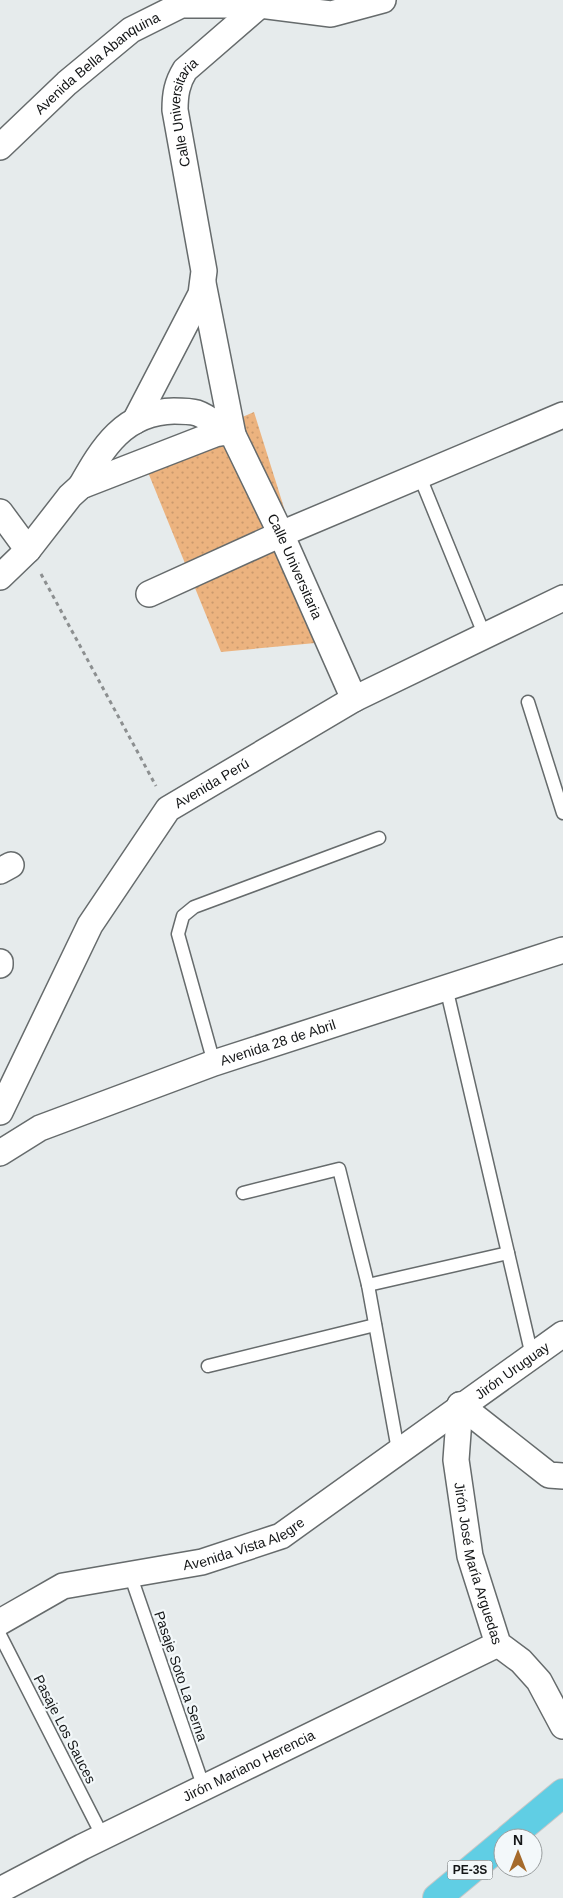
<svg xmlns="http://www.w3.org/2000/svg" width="563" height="1898" viewBox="0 0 563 1898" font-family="Arial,sans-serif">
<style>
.grass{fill:url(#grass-dots)}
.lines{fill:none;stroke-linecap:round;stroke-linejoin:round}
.service-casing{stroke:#666b6c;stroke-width:15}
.minor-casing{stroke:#666b6c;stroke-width:28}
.trunk-casing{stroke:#c7c7c7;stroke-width:30}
.path{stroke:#8c8f90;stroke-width:3;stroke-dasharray:4 4;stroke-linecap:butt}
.service{stroke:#fff;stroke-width:12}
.minor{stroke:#fff;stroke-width:25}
.trunk{stroke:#60cee4;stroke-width:28}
.labels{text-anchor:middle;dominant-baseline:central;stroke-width:4.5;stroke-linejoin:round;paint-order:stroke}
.shield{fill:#f3f8fa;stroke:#575a5b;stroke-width:1}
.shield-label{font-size:12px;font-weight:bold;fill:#141617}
.street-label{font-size:14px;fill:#141617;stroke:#f3f8fa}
</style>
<defs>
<pattern id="grass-dots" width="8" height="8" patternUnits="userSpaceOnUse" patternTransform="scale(1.25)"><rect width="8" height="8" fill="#ecb37f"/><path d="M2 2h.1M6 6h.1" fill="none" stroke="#ca996d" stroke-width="1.8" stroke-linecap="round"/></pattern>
</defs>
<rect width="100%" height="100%" fill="#e6ebec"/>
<polygon class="grass" points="254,412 326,642 221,652 143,460"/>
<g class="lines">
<g class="service-casing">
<g id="service">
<polyline points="420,477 484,634"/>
<polyline points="528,702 563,813"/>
<polyline points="446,987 532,1356"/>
<polyline points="214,1063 178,934 183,916 194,907 379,838"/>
<polyline points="243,1193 339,1169 368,1285"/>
<polyline points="208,1366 375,1325"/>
<polyline points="398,1450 368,1285 508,1253"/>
<polyline points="130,1574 204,1788"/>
<polyline points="0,1635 103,1837"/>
</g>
</g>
<g class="minor-casing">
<g id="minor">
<path id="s1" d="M0,147L67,83L131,30L181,5H260L331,14L383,0"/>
<path id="s2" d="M135,421L201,294L204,271L175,110C175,94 177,83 185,70L260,5"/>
<path d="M81,486C103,447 124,412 174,411C181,411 190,411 197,413C209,417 222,429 233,435L203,283"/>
<polyline points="0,512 28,550"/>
<path id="s3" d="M0,577L28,550L70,496L81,486L215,434L226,432L233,435L281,534L354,699"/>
<polyline points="149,594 281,534 563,415"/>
<polyline points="0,871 11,865"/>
<polyline points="0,962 0,965"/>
<path id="s4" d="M0,1112L90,925L168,809L354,699L563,598"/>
<path id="s5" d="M0,1153L40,1128L214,1063L563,950"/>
<path id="s6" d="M460,1405L456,1460L470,1556L498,1644L521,1661L539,1681L563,1726"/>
<polyline points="460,1405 549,1475 563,1476"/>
<path id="s7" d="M0,1622L63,1586L202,1562L281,1536L563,1334"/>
<path id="s8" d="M0,1890L82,1847L498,1644"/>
</g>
</g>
<g class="trunk-casing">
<g id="trunk">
<polyline points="509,1838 563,1793"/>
<polyline points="437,1898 503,1843"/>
</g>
</g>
<polyline class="path" points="41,574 156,786"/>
<use href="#service" class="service"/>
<use href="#minor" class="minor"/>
<use href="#trunk" class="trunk"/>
</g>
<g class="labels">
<rect class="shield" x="447.5" y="1860.5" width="45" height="19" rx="4"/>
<g class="shield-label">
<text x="470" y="1870">PE-3S</text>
</g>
<g class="street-label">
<text stroke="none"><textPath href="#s1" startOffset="129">Avenida Bella Abanquina</textPath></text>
<text stroke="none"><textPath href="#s2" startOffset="329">Calle Universitaria</textPath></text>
<text stroke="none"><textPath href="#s3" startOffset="430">Calle Universitaria</textPath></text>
<text stroke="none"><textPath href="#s4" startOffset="398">Avenida Perú</textPath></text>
<text stroke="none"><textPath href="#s5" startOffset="300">Avenida 28 de Abril</textPath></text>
<text stroke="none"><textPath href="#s7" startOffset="581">Jirón Uruguay</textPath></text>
<text stroke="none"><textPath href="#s7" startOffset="259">Avenida Vista Alegre</textPath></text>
<text stroke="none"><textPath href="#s6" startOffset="161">Jirón José María Arguedas</textPath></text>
<text transform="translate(181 1676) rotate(71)">Pasaje Soto La Serna</text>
<text transform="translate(65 1729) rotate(63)">Pasaje Los Sauces</text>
<text stroke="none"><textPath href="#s8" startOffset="278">Jirón Mariano Herencia</textPath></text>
</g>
</g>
<g transform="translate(518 1853)"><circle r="24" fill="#f3f8fa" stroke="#9a9e9f"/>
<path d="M0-4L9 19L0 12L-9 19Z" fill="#a56a2b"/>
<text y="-8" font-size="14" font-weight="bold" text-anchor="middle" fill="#141617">N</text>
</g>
</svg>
